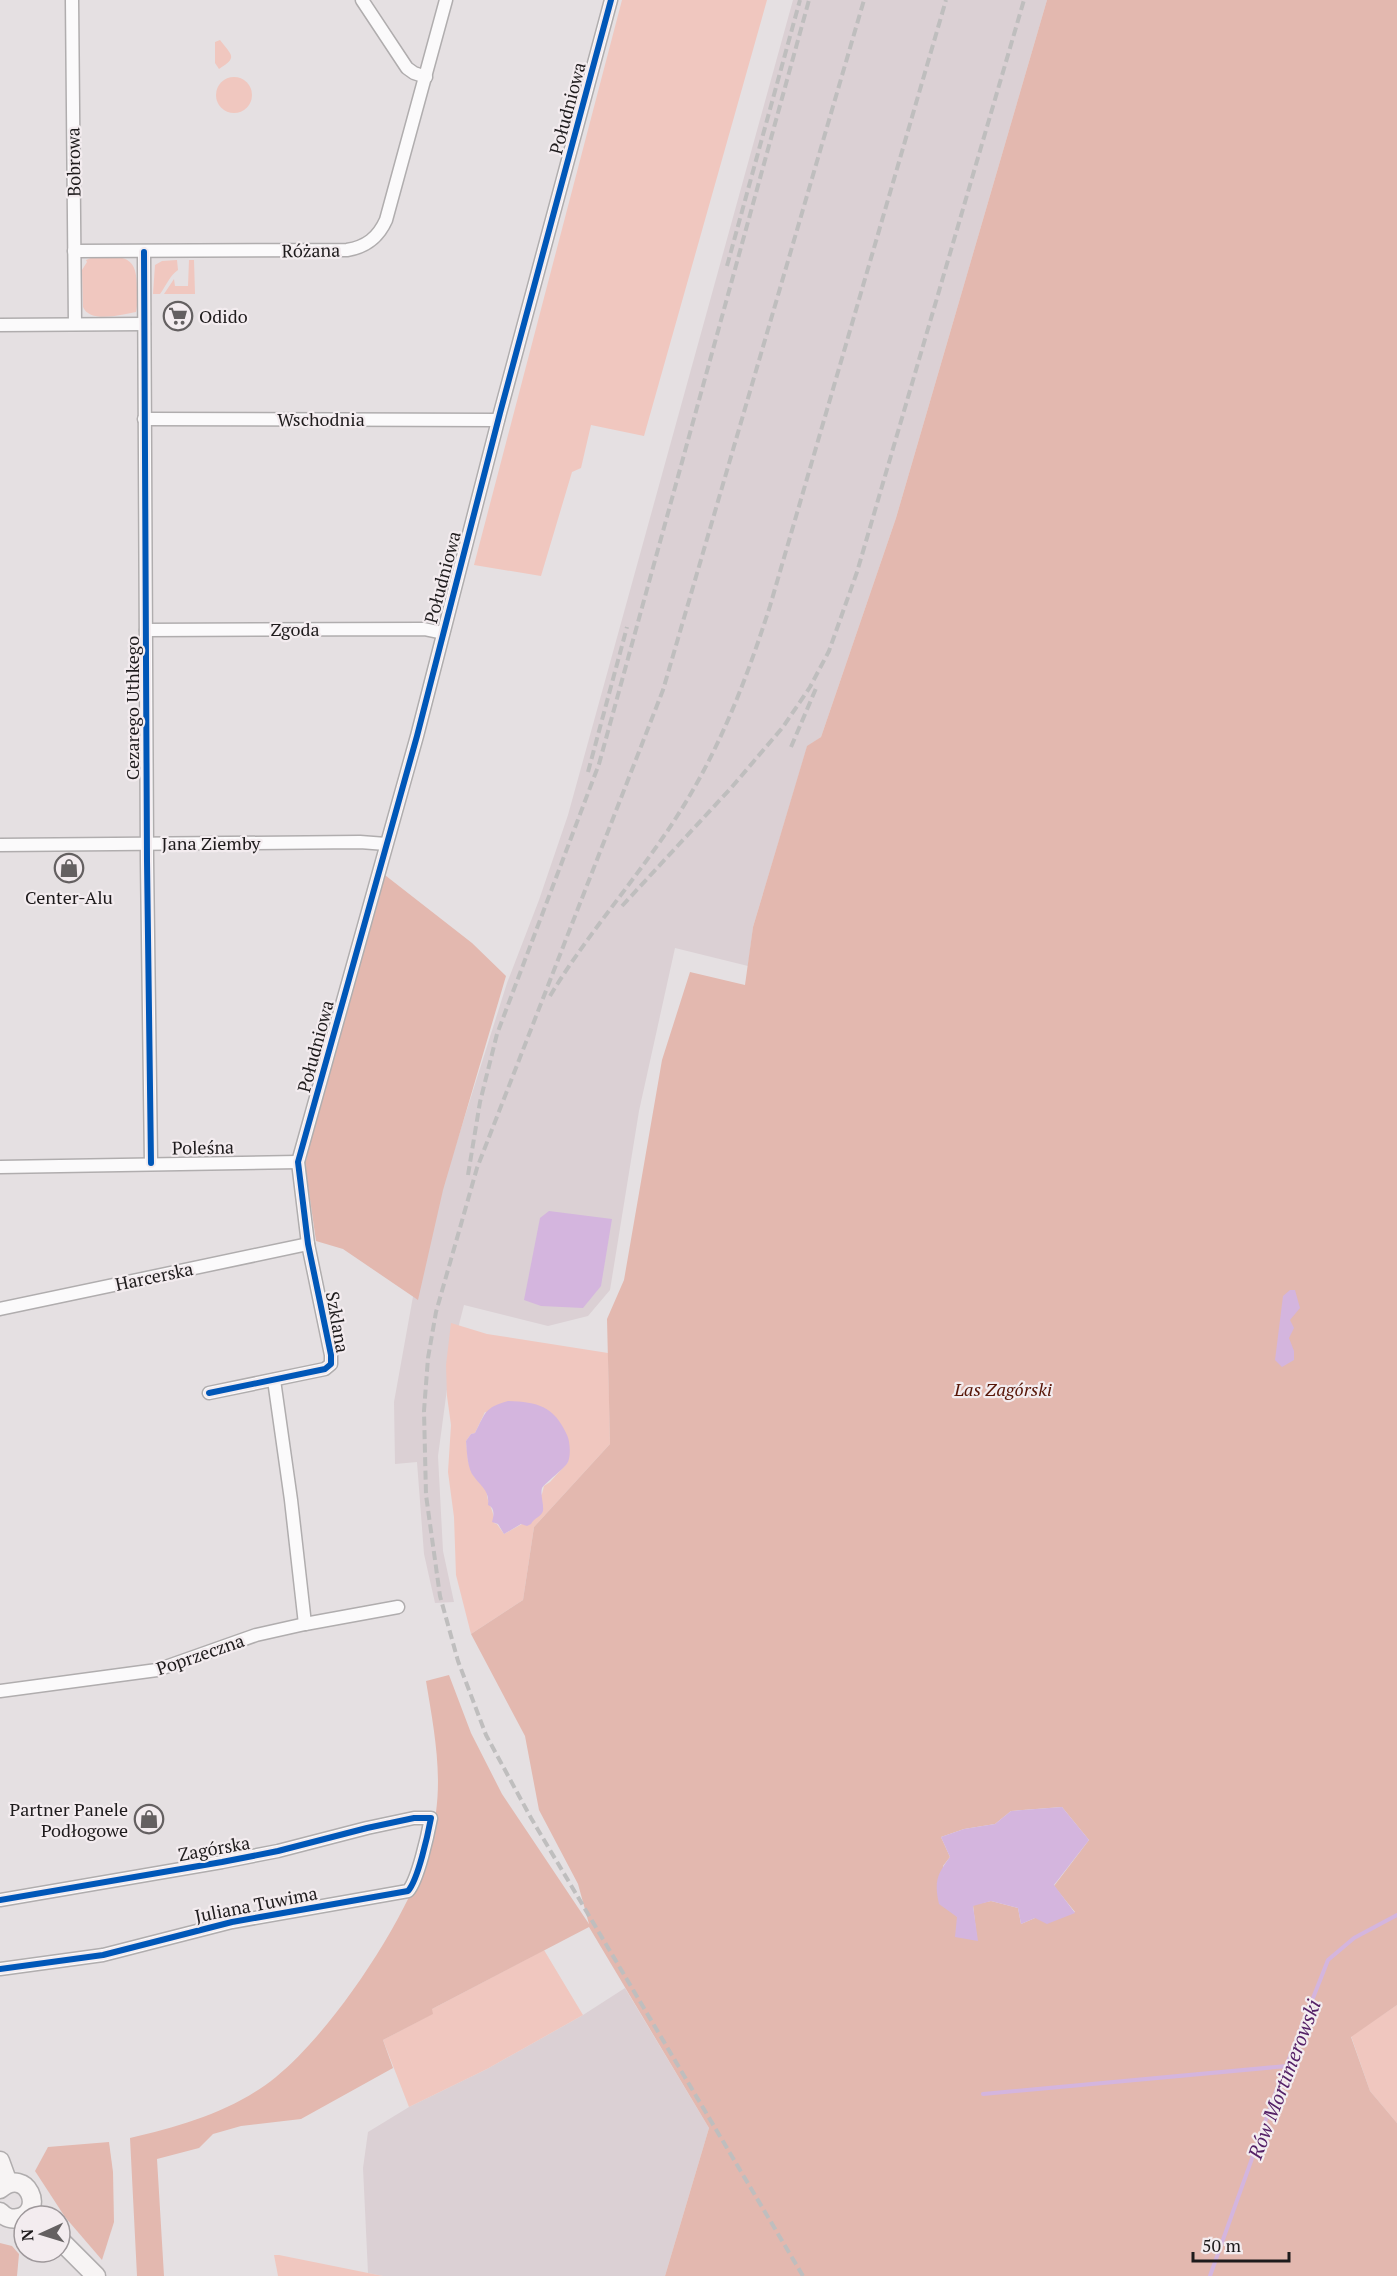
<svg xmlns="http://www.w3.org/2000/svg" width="1397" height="2276" viewBox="0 0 1397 2276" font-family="'PT Serif',serif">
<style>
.built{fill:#dbd0d4}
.green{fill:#f0c7bf;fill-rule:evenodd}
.forest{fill:#e3b8af;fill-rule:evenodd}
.water{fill:#d4b5de}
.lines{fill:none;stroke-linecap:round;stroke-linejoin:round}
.stream{stroke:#d4b5de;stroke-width:4}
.street-casing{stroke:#b0adae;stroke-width:15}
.secondary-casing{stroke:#b0adae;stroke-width:21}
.street{stroke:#fbfafb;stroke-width:12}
.secondary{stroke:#f7f4f4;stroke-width:18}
.rail{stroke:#bfbebe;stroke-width:4;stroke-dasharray:9 4.5;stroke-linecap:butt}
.cycleway-casing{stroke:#f3ecef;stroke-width:10}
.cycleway{stroke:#0057b8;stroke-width:6}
.labels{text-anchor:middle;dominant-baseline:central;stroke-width:4.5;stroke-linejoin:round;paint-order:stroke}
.street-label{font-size:18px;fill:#1e1b1c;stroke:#f3ecef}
.poi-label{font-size:18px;fill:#1e1b1c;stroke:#f3ecef;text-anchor:start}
.park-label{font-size:18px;font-style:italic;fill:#571507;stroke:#f3ecef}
.water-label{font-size:20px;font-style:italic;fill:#552167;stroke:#f3ecef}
</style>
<rect width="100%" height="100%" fill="#e5e0e2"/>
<g class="built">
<polygon points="793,0 1047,0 896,518 821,737 807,747 753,927 748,966 675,948 639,1111 610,1290 588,1316 548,1326 464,1305 452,1352 438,1456 443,1551 454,1602 435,1603 424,1554 417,1462 395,1464 394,1402 414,1291 440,1195 507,983 539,900 568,815"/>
<polygon points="625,1988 709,2128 665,2276 383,2276 368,2273 363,2168 368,2132 409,2107 487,2069 583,2015"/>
</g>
<g class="green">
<polygon points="622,0 767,0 644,436 591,425 581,468 572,472 541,576 474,565"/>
<path d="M220,40C232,56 238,57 219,69L215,63V42Z"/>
<circle cx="234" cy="95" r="18"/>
<path d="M93,257C122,257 137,253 137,288C137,296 138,304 136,312C124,314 90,324 83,307L82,270L87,262L86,260Z"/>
<path d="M177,260L178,270C170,275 166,286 160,294H153L155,265L162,261Z"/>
<polygon points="189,260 194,260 195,294 164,294 174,279 175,286 188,286"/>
<path d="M451,1323L487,1334L608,1353L610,1444L534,1527L523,1600L471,1634L456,1575L454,1517L448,1472L451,1425L447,1396L446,1365ZM485,1412L568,1462L550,1482L544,1486L542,1494L522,1524L504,1534L497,1524L494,1523C495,1510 485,1501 487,1489L473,1475L468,1461L466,1441L471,1434L475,1433Z"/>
<polygon points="544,1950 583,2015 487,2069 409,2107 383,2040 432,2014 432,2009"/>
<polygon points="1397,2005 1397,2123 1370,2091 1351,2036"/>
<polygon points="274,2255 279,2255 383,2276 278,2276"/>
</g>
<g class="forest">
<path d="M1047,0H1397V2005L1351,2037L1370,2091L1397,2123V2276H665L709,2128L589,1927L432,2009L433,2014L383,2040L393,2068L301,2119L241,2126L213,2134L199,2148L157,2159L164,2276H137L130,2138C182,2126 234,2111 276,2077C334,2029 404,1923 428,1852C432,1840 434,1825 436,1812C442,1768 433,1724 426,1681L449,1675L471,1733L502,1794L589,1924L578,1884L539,1810L525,1736L471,1634L523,1600L534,1527L610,1444L607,1319L624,1280L662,1060L690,972L745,985L753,927L807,746L821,737L896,518ZM1062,1807L1089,1840L1054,1886L1075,1912L1035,1918L1021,1924L1018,1908L991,1901L973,1905L977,1940L957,1917L943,1866L950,1857L941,1837L964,1829L995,1824L1011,1811Z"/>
<polygon points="381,872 472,943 506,976 443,1190 418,1300 343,1249 316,1241 305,1164"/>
<polygon points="109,2142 113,2172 114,2222 102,2260 65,2217 35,2171 48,2147"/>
<polygon points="0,2243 12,2246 19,2254 17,2276 0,2276"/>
</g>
<g class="water">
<polygon points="549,1211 612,1219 601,1286 583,1308 541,1306 524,1300 540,1218"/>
<polygon points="1290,1290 1295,1290 1300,1308 1290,1320 1294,1328 1289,1338 1294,1351 1294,1360 1282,1367 1275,1360 1283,1296"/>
<path d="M508,1401C538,1402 554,1406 567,1435C570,1441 571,1455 568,1462C565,1468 545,1483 542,1488C540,1494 544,1504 543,1511C541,1517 534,1518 531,1524L527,1526L521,1524L504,1534L498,1524L492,1522C494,1515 495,1508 488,1505C490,1490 480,1486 472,1474C467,1464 467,1452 466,1441L471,1434L475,1433C486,1412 484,1408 508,1401Z"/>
<path d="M1062,1807L1089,1840L1054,1885L1075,1913L1047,1924L1035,1918L1021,1924L1018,1908L991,1901L973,1906L978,1941L955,1937L957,1917L939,1904C934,1882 937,1874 950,1857L941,1837L964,1829L995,1824L1011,1811Z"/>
</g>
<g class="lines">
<g class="stream">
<polyline points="983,2094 1287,2066"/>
<polyline points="1210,2276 1274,2097 1328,1960 1354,1938 1397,1915"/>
</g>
<g class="street-casing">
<g id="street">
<polyline points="72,0 75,324"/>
<polyline points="362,0 407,68 414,73 426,77"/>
<path d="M74,251L347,250C366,247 378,238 386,220L446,0"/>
<polyline points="144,252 147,861 151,1163"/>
<polyline points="0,325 144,324"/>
<polyline points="144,419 498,420"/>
<polyline points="146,630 424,629 443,633"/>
<polyline points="0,845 360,842 386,844"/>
<polyline points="0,1167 298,1162"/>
<polyline points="0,1309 308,1244"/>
<polyline points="274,1380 291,1500 305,1624"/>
<polyline points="209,1393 325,1369 331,1364 331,1355 308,1244 298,1162 417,736 500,413 611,0"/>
<polyline points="0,1691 157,1670 256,1635 305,1624 398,1607"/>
<path d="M0,1900L222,1862L278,1851L367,1828L414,1818H431C428,1834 418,1880 408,1891L232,1922L103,1955L0,1969"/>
</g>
</g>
<g class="secondary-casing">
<g id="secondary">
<polyline points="0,2161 8,2183"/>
<path d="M0,2189C27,2166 46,2212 18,2218C10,2220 5,2217 0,2212"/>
<polyline points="60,2240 96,2276"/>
</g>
</g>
<use href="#street" class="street"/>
<use href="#secondary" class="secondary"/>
<g class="rail">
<polyline points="727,266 800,0"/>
<polyline points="791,747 817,686"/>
<polyline points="588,772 627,627"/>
<polyline points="622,906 731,788 783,727 810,687 829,651 857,572 1024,0"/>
<path d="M550,996C589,931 641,874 681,810C721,746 747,678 770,606L946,0"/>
<polyline points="468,1175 480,1102 497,1034 599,764 809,0"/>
<polyline points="803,2276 531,1818 486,1735 458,1661 440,1596 426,1495 424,1411 428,1358 436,1312 477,1168 663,690 864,0"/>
</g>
<g class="cycleway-casing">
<g id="cycleway">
<polyline points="144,252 147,861 151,1163"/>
<polyline points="209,1393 325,1369 331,1364 331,1355 308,1244 298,1162 417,736 500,413 611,0"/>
<path d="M0,1900L222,1862L278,1851L367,1828L414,1818H431C428,1834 418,1880 408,1891L232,1922L103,1955L0,1969"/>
</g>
</g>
<use href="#cycleway" class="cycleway"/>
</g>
<defs>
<g id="supermarket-ring" transform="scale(1.5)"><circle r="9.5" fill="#f3ecef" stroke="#646061" stroke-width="1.5"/><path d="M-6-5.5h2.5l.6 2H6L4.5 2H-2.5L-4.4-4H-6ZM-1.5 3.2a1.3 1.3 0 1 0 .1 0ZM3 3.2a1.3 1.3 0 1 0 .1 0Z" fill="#646061"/></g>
<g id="shop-ring" transform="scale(1.5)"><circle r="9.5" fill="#f3ecef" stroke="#646061" stroke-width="1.5"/><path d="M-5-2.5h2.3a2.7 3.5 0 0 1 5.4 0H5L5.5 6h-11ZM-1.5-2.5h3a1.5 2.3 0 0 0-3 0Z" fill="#646061"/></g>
</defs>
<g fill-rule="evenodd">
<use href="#supermarket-ring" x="178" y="316"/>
<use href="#shop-ring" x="69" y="868"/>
<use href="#shop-ring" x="149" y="1819"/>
</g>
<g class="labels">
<g class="street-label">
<text transform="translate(567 108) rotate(-75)">Południowa</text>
<text transform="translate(73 162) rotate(-91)">Bobrowa</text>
<text transform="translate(311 250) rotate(-1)">Różana</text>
<text x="321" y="419">Wschodnia</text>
<text transform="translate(442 577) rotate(-75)">Południowa</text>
<text x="295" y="629">Zgoda</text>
<text transform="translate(132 708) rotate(-90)">Cezarego Uthkego</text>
<text x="211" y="843">Jana Ziemby</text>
<text transform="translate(315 1046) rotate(-75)">Południowa</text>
<text transform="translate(203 1147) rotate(-1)">Poleśna</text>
<text transform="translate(154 1276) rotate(-12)">Harcerska</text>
<text transform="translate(338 1322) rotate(80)">Szklana</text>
<text transform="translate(200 1654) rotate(-19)">Poprzeczna</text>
<text transform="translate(214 1848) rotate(-10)">Zagórska</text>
<text transform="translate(256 1904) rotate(-11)">Juliana Tuwima</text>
</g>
<g class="poi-label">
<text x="199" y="316">Odido</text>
<text x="69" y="897" text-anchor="middle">Center-Alu</text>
<text x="128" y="1809" text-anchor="end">Partner Panele<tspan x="128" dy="21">Podłogowe</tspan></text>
</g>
<g class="park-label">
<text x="1003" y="1389">Las Zagórski</text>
</g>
<g class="water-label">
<text transform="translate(1284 2079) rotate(-69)">Rów Mortimerowski</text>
</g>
</g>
<g transform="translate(42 2234) rotate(266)"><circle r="28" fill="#f3ecef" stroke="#9e989b" stroke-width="1.5"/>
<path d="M0-4.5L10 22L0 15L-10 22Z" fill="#646061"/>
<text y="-9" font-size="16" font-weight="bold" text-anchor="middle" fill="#1e1b1c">N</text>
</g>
<path d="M1193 2252v9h96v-9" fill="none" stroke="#1e1b1c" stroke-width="3"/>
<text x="1202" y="2252" font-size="18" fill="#1e1b1c" stroke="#f3ecef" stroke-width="4.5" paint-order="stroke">50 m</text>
</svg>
